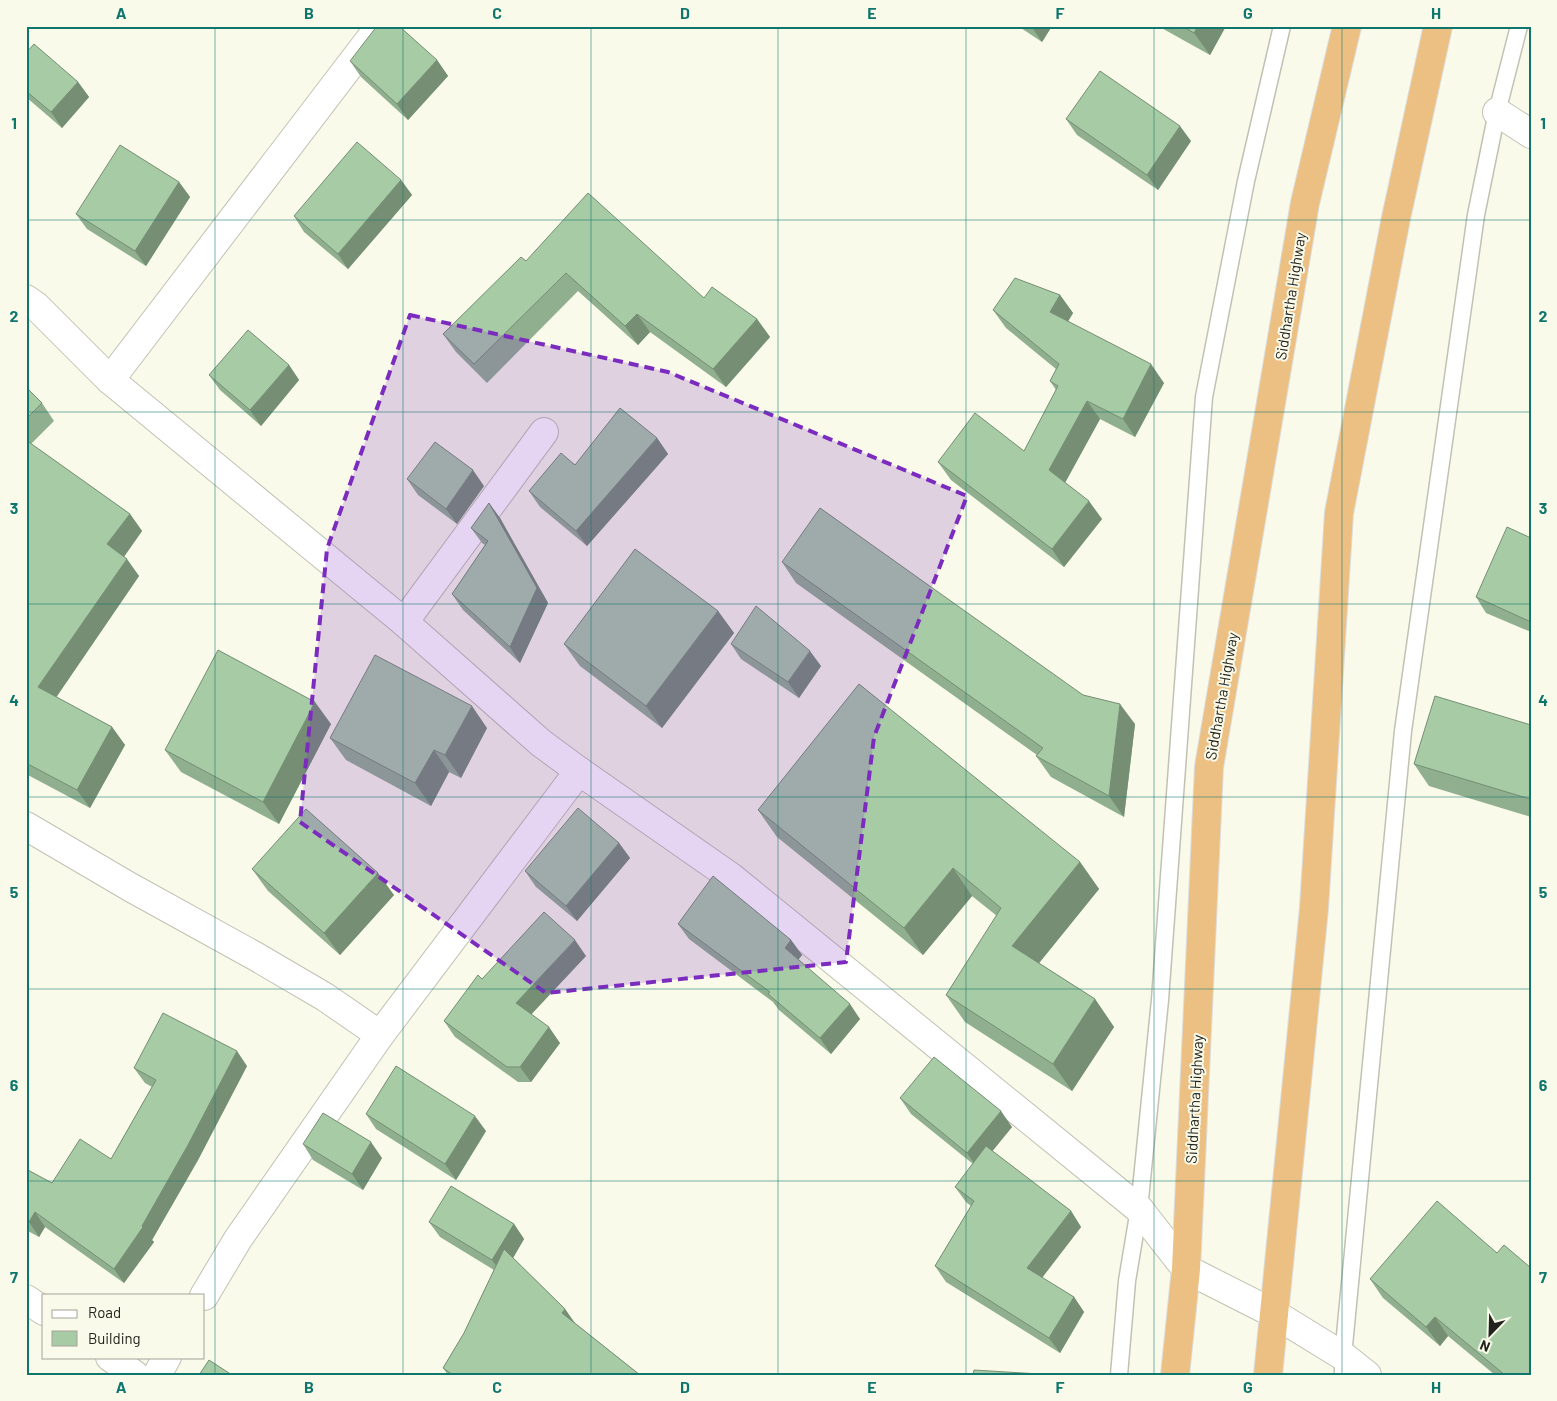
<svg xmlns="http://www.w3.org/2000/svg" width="1557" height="1401" viewBox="0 0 1557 1401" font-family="Barlow,sans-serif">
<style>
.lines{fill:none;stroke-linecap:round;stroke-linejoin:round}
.service-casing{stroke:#c1c2b3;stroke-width:19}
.minor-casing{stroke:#c1c2b3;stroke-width:30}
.tertiary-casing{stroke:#c1c2b3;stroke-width:30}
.trunk-casing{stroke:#dcdcdb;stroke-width:30}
.service{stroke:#fff;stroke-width:16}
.minor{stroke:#fff;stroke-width:28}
.tertiary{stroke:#fff;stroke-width:28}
.trunk{stroke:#ecc082;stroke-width:28}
.wall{fill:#90af8e}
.shaded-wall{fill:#758e74}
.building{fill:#a7cba5;stroke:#758e74}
.marked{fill:#7b2cbf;fill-opacity:0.2;stroke:#7b2cbf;stroke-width:4;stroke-dasharray:10 6;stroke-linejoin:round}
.grid{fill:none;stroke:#0f766e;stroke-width:1;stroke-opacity:0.55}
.labels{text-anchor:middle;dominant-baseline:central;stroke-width:4;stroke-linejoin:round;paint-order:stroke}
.street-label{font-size:15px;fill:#23231d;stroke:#f9faea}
.neatline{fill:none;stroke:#0f766e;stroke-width:2}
.grid-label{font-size:16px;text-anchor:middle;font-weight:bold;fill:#0f766e}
</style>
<rect width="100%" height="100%" fill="#f9faea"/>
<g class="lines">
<g class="service-casing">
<g id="service">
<polyline points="1119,1375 1127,1281 1139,1209 1160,1000 1204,397 1246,181 1282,26"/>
<polyline points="1343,1375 1343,1356 1403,731 1476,215 1497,112 1519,26"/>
</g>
</g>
<g class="minor-casing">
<g id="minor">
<polyline points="1497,112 1531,134"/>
<polyline points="26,299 36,306 110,380 404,622 541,743 579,771 731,877 1139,1209"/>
<polyline points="110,380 380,26"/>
<polyline points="404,622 544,432"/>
<polyline points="26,826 130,887 255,956 325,997 380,1035"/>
<polyline points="204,1296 238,1239 380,1035 579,771"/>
<polyline points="26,1299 44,1311"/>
<polyline points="110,1357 135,1375"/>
<polyline points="157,1375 167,1357"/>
</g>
</g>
<g class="tertiary-casing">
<polyline id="tertiary" points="1139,1209 1186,1269 1273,1313 1343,1356 1367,1375"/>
</g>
<g class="trunk-casing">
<g id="trunk">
<polyline points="1175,1375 1186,1269 1209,767 1305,203 1347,26"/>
<polyline points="1268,1375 1314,908 1339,513 1396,218 1438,26"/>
</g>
</g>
<use href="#service" class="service"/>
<use href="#minor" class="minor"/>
<use href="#tertiary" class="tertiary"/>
<use href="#trunk" class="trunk"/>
</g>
<g class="wall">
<polygon points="1018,26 1052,26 1042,42"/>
<polygon points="1158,26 1226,26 1210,55"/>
<polygon points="26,53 78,82 89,97 62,128 26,97"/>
<polygon points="437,60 448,76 408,120 361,77 350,61"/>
<polygon points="1066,119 1191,141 1158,190 1077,135"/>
<polygon points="401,180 412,195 348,269 304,232 294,216"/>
<polygon points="179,182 190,197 146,266 87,229 76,214"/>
<polygon points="526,261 704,298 757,319 770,337 726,387 650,332 638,345 578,291 487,383 456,352 443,334"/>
<polygon points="1060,295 1073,313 1068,321 1164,383 1135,437 1100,419 1065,483 1102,519 1064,567 951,480 938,462 1024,451 1056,390 1050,381 1056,369 1006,328 993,310"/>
<polygon points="289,365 299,380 261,426 220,390 209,375"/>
<polygon points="26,387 42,403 54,421 31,444 130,514 142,531 124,557 139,576 56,697 112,727 125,745 90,808 26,774"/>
<polygon points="657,438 668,454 587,546 540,507 529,491 575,465"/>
<polygon points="407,479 484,486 457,524 418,495"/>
<polygon points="489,503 500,518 548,603 520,663 463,610 452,594 485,545 482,543 471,528"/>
<polygon points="1531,538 1531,632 1486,613 1476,597"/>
<polygon points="782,562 1083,695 1135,724 1124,817 1051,777 1036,756 1037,755 796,583"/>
<polygon points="718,611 734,633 662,728 580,666 564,644"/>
<polygon points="731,644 821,666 799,698 741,659"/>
<polygon points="331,724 279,824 181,772 165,750"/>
<polygon points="1531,725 1531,817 1429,786 1414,764"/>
<polygon points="487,728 461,778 449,772 431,806 346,760 330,738"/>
<polygon points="758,810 1080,862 1099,889 1039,963 1095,999 1114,1027 1072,1091 965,1022 946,995 997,916 972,896 923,955 777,837"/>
<polygon points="619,843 630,858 577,921 536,887 525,871"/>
<polygon points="252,869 394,895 340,955 268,891"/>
<polygon points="678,924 791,940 802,955 798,960 860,1019 831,1054 779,1010 773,1002 689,939"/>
<polygon points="586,956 531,1014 560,1043 531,1082 518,1082 455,1037 444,1021 482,979"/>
<polygon points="247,1066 198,1160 152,1240 154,1242 124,1283 45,1227 39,1237 26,1230 26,1169 52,1183 111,1159 152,1087 145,1083 134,1068"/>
<polygon points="900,1098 1012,1127 992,1151 1071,1211 1081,1227 1042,1278 1074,1297 1084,1312 1060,1353 946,1282 935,1266 971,1206 966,1202 955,1187 973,1164 911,1114"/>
<polygon points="366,1114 486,1131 456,1180 376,1129"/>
<polygon points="303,1144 382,1158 363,1190 313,1160"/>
<polygon points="429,1222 514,1224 524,1239 513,1258 565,1309 575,1323 640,1375 448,1375 443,1368 464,1333 494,1270 440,1237"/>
<polygon points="1497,1253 1531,1375 1495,1375 1448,1336 1440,1346 1383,1298 1370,1279"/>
</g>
<g class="shaded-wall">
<polygon points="1031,26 1052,26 1042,42"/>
<polygon points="1198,26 1226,26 1210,55 1194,33"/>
<polygon points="437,60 448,76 408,120 397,104"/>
<polygon points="78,82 89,97 62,128 51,112"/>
<polygon points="1180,126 1191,141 1158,190 1147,175"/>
<polygon points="401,180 412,195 348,269 338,254"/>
<polygon points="179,182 190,197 146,266 135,251"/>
<polygon points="1060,295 1073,313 1063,330 1050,312"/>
<polygon points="637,314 650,332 638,345 625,326"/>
<polygon points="757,319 770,337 726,387 713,369"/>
<polygon points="1151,364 1164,383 1135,437 1123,419"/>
<polygon points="289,365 299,380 261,426 250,410"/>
<polygon points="1087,401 1100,419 1062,488 1049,470"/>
<polygon points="657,438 668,454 587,546 576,531"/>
<polygon points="473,470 484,486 457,524 446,509"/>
<polygon points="1089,501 1102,519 1064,567 1052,549"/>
<polygon points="489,503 500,518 548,603 520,663 510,647"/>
<polygon points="130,514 142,531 120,562 107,544"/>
<polygon points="127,559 139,576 51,705 38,687"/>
<polygon points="718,611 734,633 662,728 646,706"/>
<polygon points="810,651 821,666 799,698 788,682"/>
<polygon points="315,702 331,724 279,824 263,802"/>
<polygon points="1120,704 1135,724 1124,817 1109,796"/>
<polygon points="472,706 487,728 461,778 445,755"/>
<polygon points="112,727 125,745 90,808 77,790"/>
<polygon points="434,750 449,772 431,806 415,783"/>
<polygon points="619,843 630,858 577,921 566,906"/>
<polygon points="1080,862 1099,889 1031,973 1012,946"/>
<polygon points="953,868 972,896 923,955 904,928"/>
<polygon points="378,873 394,895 340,955 324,933"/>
<polygon points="575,940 586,956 527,1019 516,1003"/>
<polygon points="791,940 802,955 795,964 785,948"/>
<polygon points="1095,999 1114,1027 1072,1091 1053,1064"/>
<polygon points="850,1004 860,1019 831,1054 820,1038"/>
<polygon points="549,1027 560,1043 531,1082 520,1067"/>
<polygon points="237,1051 247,1066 198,1160 152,1240 154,1242 124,1283 114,1269"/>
<polygon points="1001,1111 1012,1127 978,1169 967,1153"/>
<polygon points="475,1116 486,1131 456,1180 445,1164"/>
<polygon points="371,1142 382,1158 363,1190 352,1174"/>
<polygon points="1071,1211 1081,1227 1037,1284 1027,1268"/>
<polygon points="35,1212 45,1227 39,1237 29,1222"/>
<polygon points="514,1224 524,1239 503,1275 492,1260"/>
<polygon points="1074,1297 1084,1312 1060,1353 1049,1338"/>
<polygon points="565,1309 582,1334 562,1313"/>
<polygon points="1435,1317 1448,1336 1440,1346 1426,1327"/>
</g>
<g class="building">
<polygon points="377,26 399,26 437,60 397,104 350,61"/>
<polygon points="1182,26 1198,26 1194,33"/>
<polygon points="34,44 78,82 51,112 26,91 26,53"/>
<polygon points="1100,71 1180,126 1147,175 1066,119"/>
<polygon points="357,142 401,180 338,254 294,216"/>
<polygon points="120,145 179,182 135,251 76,214"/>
<polygon points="588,193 704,298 712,287 757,319 713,369 637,314 625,326 566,273 474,364 443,334 521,257 526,261"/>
<polygon points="1015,278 1060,295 1050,312 1151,364 1123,419 1087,401 1049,470 1089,501 1052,549 938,462 975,413 1024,451 1058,386 1050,381 1059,364 993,310"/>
<polygon points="248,330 289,365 250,410 209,375"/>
<polygon points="26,387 42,403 26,419"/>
<polygon points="620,408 657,438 576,531 529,491 561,453 575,465"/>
<polygon points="26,440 130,514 107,544 127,559 38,687 112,727 77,790 26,763"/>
<polygon points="435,442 473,470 446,509 407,479"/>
<polygon points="489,503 537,588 510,647 452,594 488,541 471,528"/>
<polygon points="820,508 1083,695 1120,704 1109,796 1036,756 1043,748 782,562"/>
<polygon points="1507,527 1531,538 1531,622 1476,597"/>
<polygon points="635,549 718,611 646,706 564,644"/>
<polygon points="756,606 810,651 788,682 731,644"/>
<polygon points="218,650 315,702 263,802 165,750"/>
<polygon points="375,655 472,706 445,755 434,750 415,783 330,738"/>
<polygon points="859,684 1080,862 1012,946 1095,999 1053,1064 946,995 1001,908 953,868 904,928 758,810"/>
<polygon points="1435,696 1531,725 1531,796 1530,799 1414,764"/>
<polygon points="578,808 619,843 566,906 525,871"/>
<polygon points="306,809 378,873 324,933 252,869"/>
<polygon points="713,876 791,940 785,948 850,1004 820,1038 768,994 770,992 678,924"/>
<polygon points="544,912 575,940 516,1003 549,1027 520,1067 507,1067 444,1021 478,975 482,979"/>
<polygon points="163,1013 237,1051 188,1145 142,1226 143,1227 114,1269 35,1212 29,1222 26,1221 26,1169 52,1183 80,1139 111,1159 156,1080 134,1068"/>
<polygon points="934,1057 1001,1111 967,1153 900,1098"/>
<polygon points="396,1066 475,1116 445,1164 366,1114"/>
<polygon points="323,1113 371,1142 352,1174 303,1144"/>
<polygon points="986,1146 1071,1211 1027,1268 1074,1297 1049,1338 935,1266 974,1201 955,1187"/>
<polygon points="451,1186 514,1224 492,1260 429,1222"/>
<polygon points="1437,1201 1497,1253 1504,1245 1531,1268 1531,1375 1505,1375 1435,1317 1426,1327 1370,1279"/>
<polygon points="504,1249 565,1309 562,1313 640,1375 453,1375 443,1368 464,1333"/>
<polygon points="209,1360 232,1375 199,1375"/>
<polygon points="974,1370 1055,1375 973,1375"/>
</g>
<path class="marked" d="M410,315L668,372L967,496L874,737L846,962L546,993L300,822L327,549Z"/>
<path class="grid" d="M215,26V1375M403,26V1375M591,26V1375M778,26V1375M966,26V1375M1154,26V1375M1342,26V1375M26,220H1531M26,412H1531M26,604H1531M26,797H1531M26,989H1531M26,1181H1531"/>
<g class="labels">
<g class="street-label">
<text transform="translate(1290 296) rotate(-81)">Siddhartha Highway</text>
<text transform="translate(1221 696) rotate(-80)">Siddhartha Highway</text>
<text transform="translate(1194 1099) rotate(-87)">Siddhartha Highway</text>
</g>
</g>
<rect width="1557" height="1401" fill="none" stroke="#f9faea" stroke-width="55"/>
<rect x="42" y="1294" width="162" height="65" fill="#f9faea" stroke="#a3a498"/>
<rect x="52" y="1310" width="25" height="8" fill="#ffffff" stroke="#a3a498"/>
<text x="88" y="1318" font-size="15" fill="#23231d">Road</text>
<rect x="52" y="1331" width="25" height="15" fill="#a7cba5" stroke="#a3a498"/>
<text x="88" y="1344" font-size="15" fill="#23231d">Building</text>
<g transform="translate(1490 1334) rotate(203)" stroke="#f9faea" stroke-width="4" paint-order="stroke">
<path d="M0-4L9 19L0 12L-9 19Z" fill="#23231d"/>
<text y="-8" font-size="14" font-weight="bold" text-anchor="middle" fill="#23231d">N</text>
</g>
<rect x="28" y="28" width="1502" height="1346" class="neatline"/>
<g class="grid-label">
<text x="121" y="19">A</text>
<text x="309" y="19">B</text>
<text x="497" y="19">C</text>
<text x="685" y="19">D</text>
<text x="872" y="19">E</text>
<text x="1060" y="19">F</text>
<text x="1248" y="19">G</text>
<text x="1436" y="19">H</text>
<text x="14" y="129">1</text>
<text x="1543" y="129">1</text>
<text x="14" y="322">2</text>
<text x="1543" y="322">2</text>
<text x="14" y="514">3</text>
<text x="1543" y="514">3</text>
<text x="14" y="706">4</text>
<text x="1543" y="706">4</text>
<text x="14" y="898">5</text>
<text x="1543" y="898">5</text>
<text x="14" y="1091">6</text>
<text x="1543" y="1091">6</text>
<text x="14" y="1283">7</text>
<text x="1543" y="1283">7</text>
<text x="121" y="1393">A</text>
<text x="309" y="1393">B</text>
<text x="497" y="1393">C</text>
<text x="685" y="1393">D</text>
<text x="872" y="1393">E</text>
<text x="1060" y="1393">F</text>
<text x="1248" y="1393">G</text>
<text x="1436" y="1393">H</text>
</g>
</svg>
